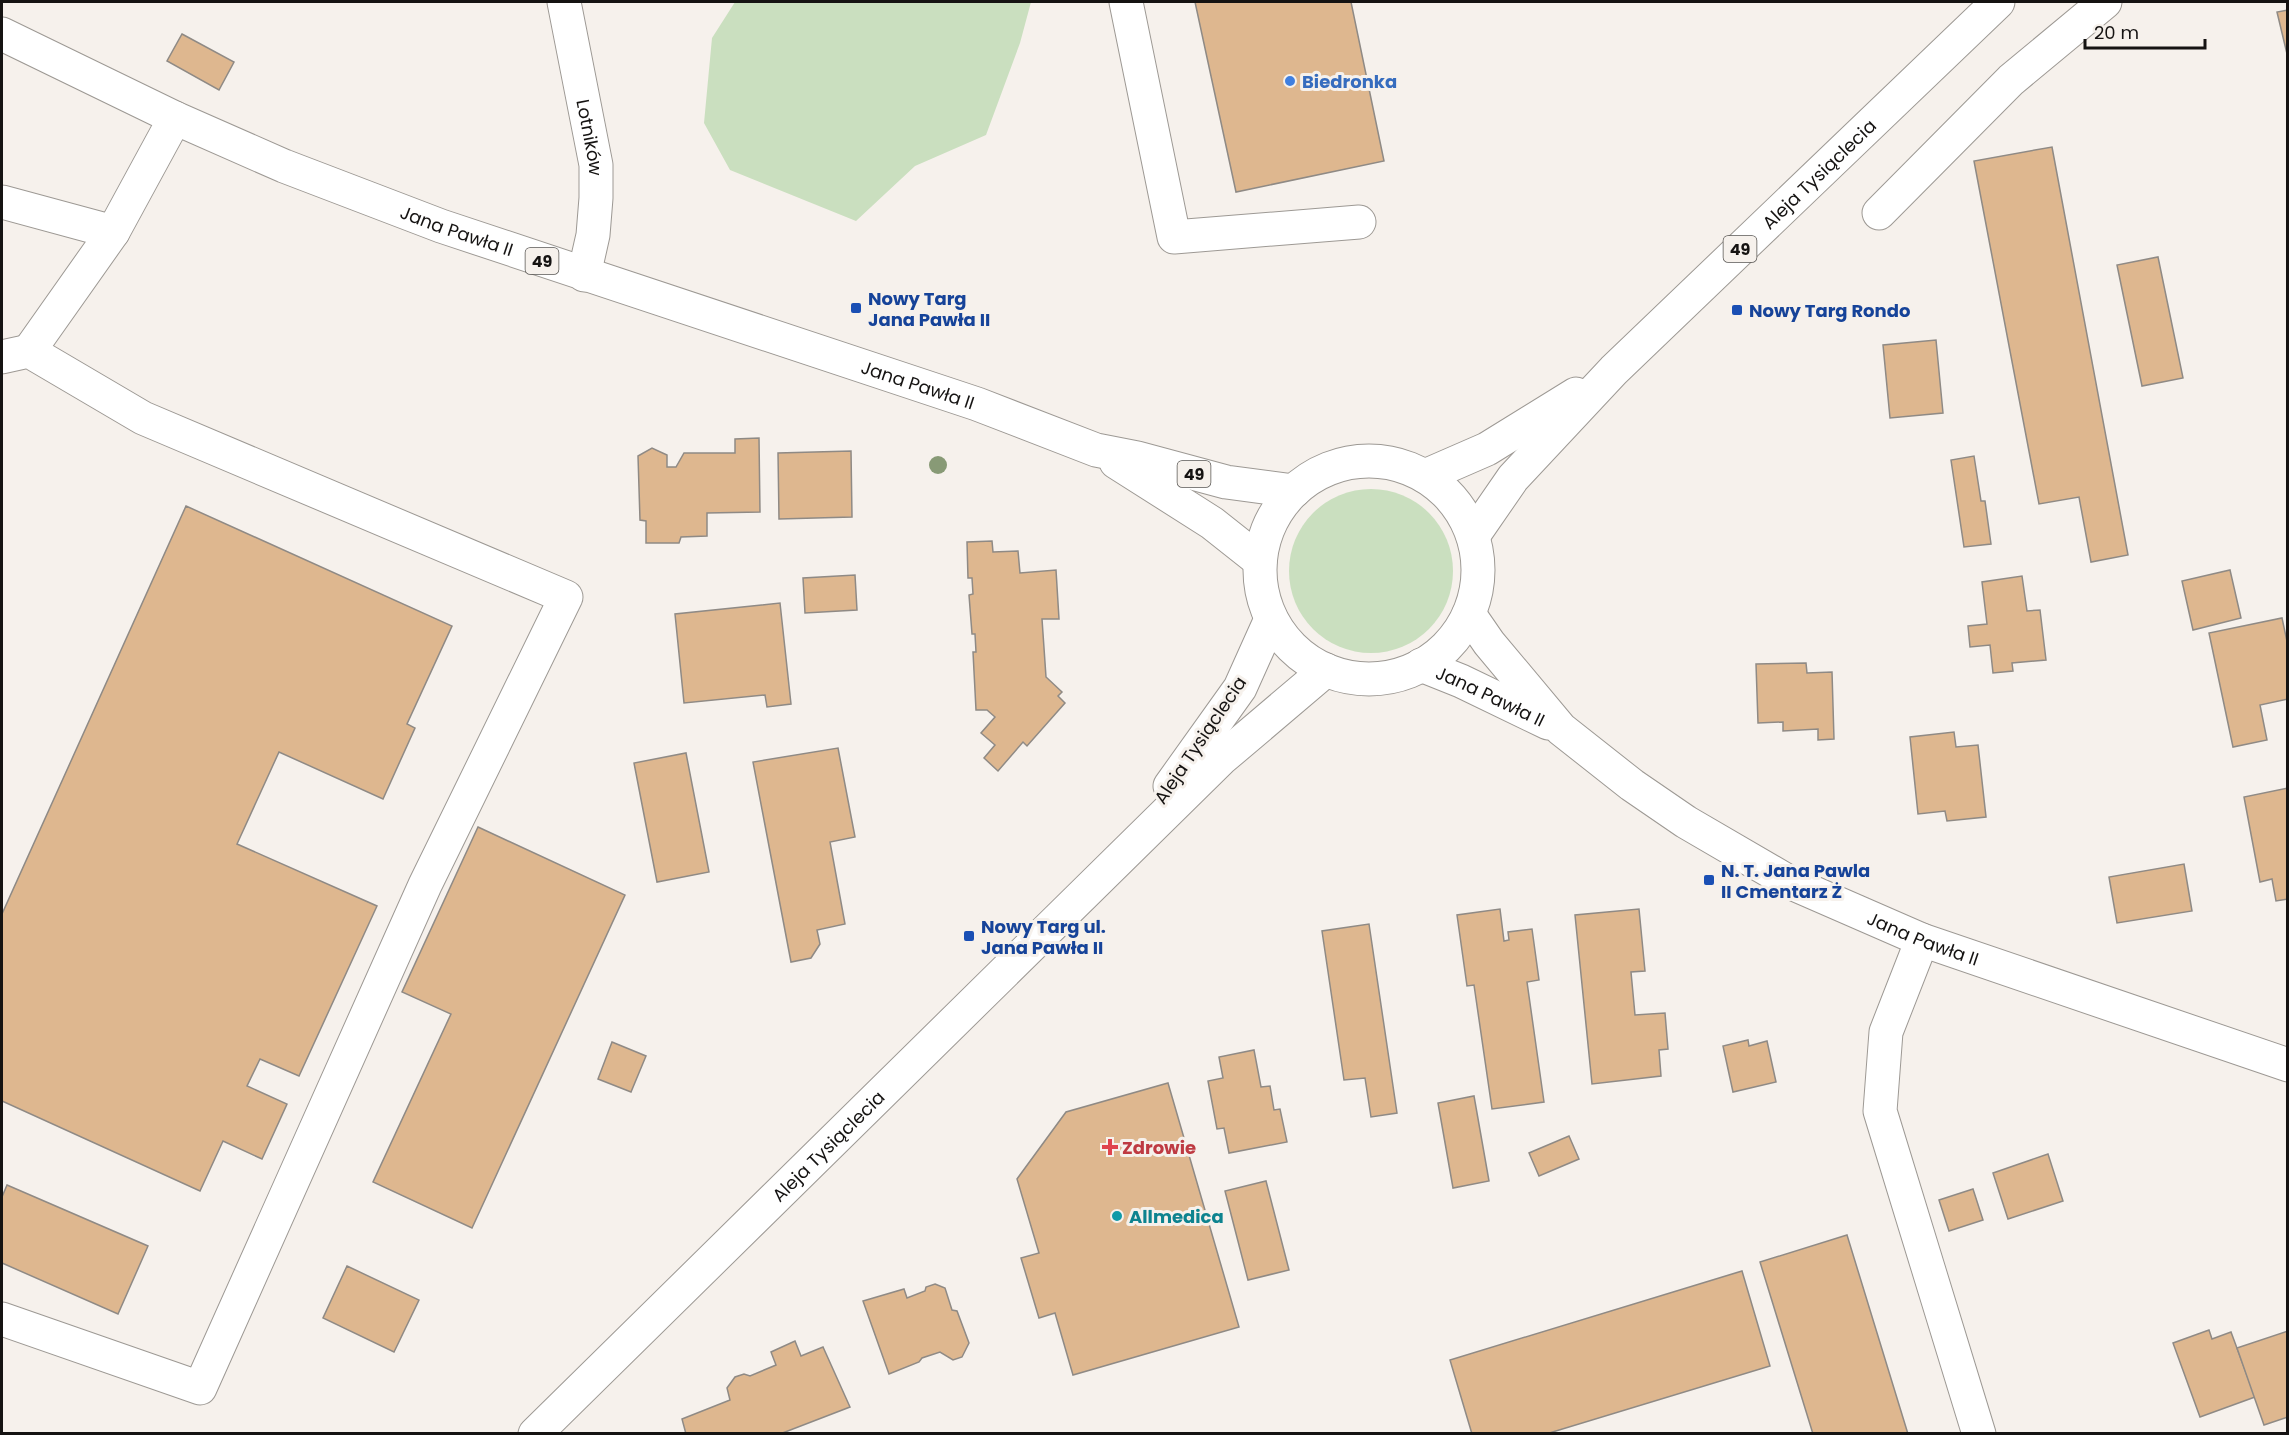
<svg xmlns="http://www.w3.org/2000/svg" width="2289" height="1435" viewBox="0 0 2289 1435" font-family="Poppins,sans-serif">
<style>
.green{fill:#cadfbf}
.building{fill:#deb78f;stroke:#8f8a85;stroke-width:1.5}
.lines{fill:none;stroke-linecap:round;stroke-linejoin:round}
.minor-casing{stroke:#9d9994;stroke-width:35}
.major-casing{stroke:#9d9994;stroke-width:35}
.minor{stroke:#fff;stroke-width:33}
.major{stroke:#fff;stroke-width:33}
.tree{fill:#889a76}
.shop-dot{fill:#3f7fe0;stroke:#f6f1ec;stroke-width:2}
.transit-dot{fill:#1a4fb4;stroke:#f6f1ec;stroke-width:2}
.health-dot{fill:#e0444e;stroke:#f6f1ec;stroke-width:2}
.culture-dot{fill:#0f9aa8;stroke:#f6f1ec;stroke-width:2}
.labels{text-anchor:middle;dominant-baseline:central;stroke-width:6;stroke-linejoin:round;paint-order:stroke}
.shield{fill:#f6f1ec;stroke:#585653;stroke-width:1.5}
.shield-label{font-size:16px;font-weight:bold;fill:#151312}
.shop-label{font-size:18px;font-weight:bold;fill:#366cbe;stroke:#f6f1ec;text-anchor:start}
.street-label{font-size:18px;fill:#151312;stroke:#f6f1ec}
.transit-label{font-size:18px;font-weight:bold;fill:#164399;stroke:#f6f1ec;text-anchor:start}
.health-label{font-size:18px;font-weight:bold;fill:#be3a42;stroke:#f6f1ec;text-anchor:start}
.culture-label{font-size:18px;font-weight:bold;fill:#0d838f;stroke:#f6f1ec;text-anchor:start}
</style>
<rect width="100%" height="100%" fill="#f6f1ec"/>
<g class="green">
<polygon points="735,2 1031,2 1020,43 986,135 915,166 856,221 730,170 704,123 712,38"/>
<circle cx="1371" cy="571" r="82"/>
</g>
<g class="building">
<polygon points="1195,2 1351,2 1384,161 1236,192"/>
<polygon points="2288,10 2288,58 2277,12"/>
<polygon points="182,34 234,62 219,90 167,61"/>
<polygon points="2052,147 2128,555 2091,562 2079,497 2039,504 1974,161"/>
<polygon points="2158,257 2183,378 2142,386 2117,265"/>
<polygon points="1936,340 1943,413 1890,418 1883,345"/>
<polygon points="759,438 760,512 707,513 707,536 681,537 679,543 646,543 646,521 640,520 638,456 652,448 667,455 667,467 676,467 684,453 735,453 735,439"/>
<polygon points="851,451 852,517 779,519 778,453"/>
<polygon points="1974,456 1981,501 1985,501 1991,544 1964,547 1951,460"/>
<polygon points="186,506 452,626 407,724 415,728 383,799 279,752 237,844 377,906 299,1076 260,1059 247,1086 287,1104 262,1159 223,1141 200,1191 2,1101 2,914"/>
<polygon points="992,541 993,552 1018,551 1020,573 1056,570 1059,619 1042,619 1046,677 1062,692 1058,696 1065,703 1027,746 1023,742 998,771 984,758 995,745 981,733 995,717 987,710 976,710 973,652 976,652 975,634 972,634 969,595 973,594 972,578 968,578 967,542"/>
<polygon points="2230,570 2241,618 2193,630 2182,581"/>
<polygon points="855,575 857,610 805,613 803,578"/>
<polygon points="2022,576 2027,611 2040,610 2046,660 2012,663 2013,671 1993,673 1990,645 1970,647 1968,626 1987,624 1982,582"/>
<polygon points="780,603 791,704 767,707 765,695 684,703 675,614"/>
<polygon points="2282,618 2288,646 2288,699 2260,705 2267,740 2233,747 2209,633"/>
<polygon points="1806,663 1807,673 1832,672 1834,739 1818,740 1818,729 1783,731 1783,722 1758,723 1756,664"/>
<polygon points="1954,732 1956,747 1978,745 1986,817 1947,821 1945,811 1918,814 1910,737"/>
<polygon points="838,748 855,837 830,842 845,924 817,930 820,944 811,958 791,962 753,762"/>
<polygon points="686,753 709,872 657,882 634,763"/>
<polygon points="2288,788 2288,899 2276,901 2272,879 2260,882 2244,797"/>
<polygon points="478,827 625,895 472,1228 373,1182 451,1014 402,992"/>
<polygon points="2184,864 2192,911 2117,923 2109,877"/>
<polygon points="1500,909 1504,941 1509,940 1508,932 1532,929 1539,980 1527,982 1544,1102 1492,1109 1474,985 1467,986 1457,915"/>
<polygon points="1639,909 1645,971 1631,972 1635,1015 1665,1013 1668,1049 1659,1050 1661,1076 1592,1084 1575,915"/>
<polygon points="1369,924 1397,1113 1371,1117 1365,1078 1344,1080 1322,931"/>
<polygon points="1748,1040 1749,1046 1767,1041 1776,1082 1733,1092 1723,1046"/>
<polygon points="612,1042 646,1056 631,1092 598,1079"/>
<polygon points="1254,1050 1261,1087 1270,1086 1274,1110 1280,1109 1287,1142 1229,1153 1224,1128 1217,1129 1208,1081 1223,1078 1219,1057"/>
<polygon points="1168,1083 1239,1327 1073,1375 1055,1313 1039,1318 1021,1258 1039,1253 1017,1179 1066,1112"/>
<polygon points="1474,1096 1489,1181 1453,1188 1438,1103"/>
<polygon points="1569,1136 1579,1159 1539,1176 1529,1153"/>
<polygon points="2048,1154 2063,1201 2008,1219 1993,1173"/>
<polygon points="1266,1181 1289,1270 1248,1280 1225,1191"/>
<polygon points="7,1185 148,1246 118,1314 2,1263 2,1197"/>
<polygon points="1973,1189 1983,1220 1949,1231 1939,1200"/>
<polygon points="1847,1235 1908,1434 1813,1434 1760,1262"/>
<polygon points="347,1266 419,1300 394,1352 323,1318"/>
<polygon points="1742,1271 1770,1366 1546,1434 1472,1434 1450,1360"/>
<polygon points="935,1284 945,1288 952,1310 957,1311 969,1343 962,1357 953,1360 940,1352 922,1358 919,1362 889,1374 863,1301 904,1289 907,1298 925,1291 926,1287"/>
<polygon points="2209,1330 2212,1339 2231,1332 2255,1397 2200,1417 2173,1343"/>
<polygon points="2288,1331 2288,1417 2264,1425 2237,1348"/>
<polygon points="795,1341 801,1356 823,1347 850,1407 780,1434 686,1434 682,1419 730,1400 727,1388 735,1377 744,1374 750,1376 776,1365 771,1352"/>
</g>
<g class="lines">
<g class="minor-casing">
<g id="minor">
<path id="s1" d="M564,2L596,165V198L593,235L584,275"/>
<polyline points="1126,2 1174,237 1359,222"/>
<polyline points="2,202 113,232"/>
<polyline points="1879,213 2011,80 2105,2"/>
<polyline points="29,351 113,232 175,118"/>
<polyline points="2,357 29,351 143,418 566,597 425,885 200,1388 2,1319"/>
<path id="s2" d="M1469,614L1489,643L1561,729L1632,785L1686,822L1789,882L1922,940L2288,1065"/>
<path id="s3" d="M1421,665L1461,681L1548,723"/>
<polyline points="1170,786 1240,688 1271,619"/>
<polyline points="1922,940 1886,1032 1880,1111 1979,1434"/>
<path id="s4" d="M535,1434L1221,759L1326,670"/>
</g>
</g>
<g class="major-casing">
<g id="major">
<path id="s5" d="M2,34L175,118L284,166L441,226L977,404L1096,450L1137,458L1226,482L1294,491"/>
<circle cx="1369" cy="570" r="109"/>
<polyline points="1116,462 1212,523 1260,561"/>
<polyline points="1425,476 1487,449 1576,394"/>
<path id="s6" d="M1473,536L1513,478L1614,370L1998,2"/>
</g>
</g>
<use href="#minor" class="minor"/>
<use href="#major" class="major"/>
</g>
<circle class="tree" cx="938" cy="465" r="9"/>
<circle class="shop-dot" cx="1290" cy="81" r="6"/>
<g class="transit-dot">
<rect x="850" y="302" width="12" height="12" rx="3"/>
<rect x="1731" y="304" width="12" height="12" rx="3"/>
<rect x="1703" y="874" width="12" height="12" rx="3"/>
<rect x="963" y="930" width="12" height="12" rx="3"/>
</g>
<path class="health-dot" d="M1107 1138h6v6h6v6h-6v6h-6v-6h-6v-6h6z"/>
<circle class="culture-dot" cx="1117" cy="1216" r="6"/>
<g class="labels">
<g class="shield">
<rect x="1723.5" y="236" width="33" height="26" rx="4.5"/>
<rect x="525.5" y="248" width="33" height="26" rx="4.5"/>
<rect x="1177.5" y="461" width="33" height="26" rx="4.5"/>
</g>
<g class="shield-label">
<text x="1740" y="249">49</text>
<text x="542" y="261">49</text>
<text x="1194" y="474">49</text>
</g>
<g class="shop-label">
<text x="1302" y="81">Biedronka</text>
</g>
<g class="street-label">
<text stroke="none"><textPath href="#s1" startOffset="138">Lotników</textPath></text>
<text stroke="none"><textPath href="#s6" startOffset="502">Aleja Tysiąclecia</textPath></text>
<text stroke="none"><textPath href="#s5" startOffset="496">Jana Pawła II</textPath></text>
<text stroke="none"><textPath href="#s5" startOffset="982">Jana Pawła II</textPath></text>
<text stroke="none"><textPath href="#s3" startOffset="76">Jana Pawła II</textPath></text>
<text transform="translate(1200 740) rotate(-56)">Aleja Tysiąclecia</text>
<text stroke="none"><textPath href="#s2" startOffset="568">Jana Pawła II</textPath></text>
<text stroke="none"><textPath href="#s4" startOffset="411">Aleja Tysiąclecia</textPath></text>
</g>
<g class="transit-label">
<text x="868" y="298">Nowy Targ<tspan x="868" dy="21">Jana Pawła II</tspan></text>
<text x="1749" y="310">Nowy Targ Rondo</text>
<text x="1721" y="870">N. T. Jana Pawla<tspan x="1721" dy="21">II Cmentarz Ż</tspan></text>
<text x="981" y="926">Nowy Targ ul.<tspan x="981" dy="21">Jana Pawła II</tspan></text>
</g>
<g class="health-label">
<text x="1122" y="1147">Zdrowie</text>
</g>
<g class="culture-label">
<text x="1129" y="1216">Allmedica</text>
</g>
</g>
<rect width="2289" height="1435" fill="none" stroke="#151312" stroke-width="6"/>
<path d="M2085 39v9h120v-9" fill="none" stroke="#151312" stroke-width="3"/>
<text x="2094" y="39" font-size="18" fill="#151312" stroke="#f6f1ec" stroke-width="4.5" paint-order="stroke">20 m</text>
</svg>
